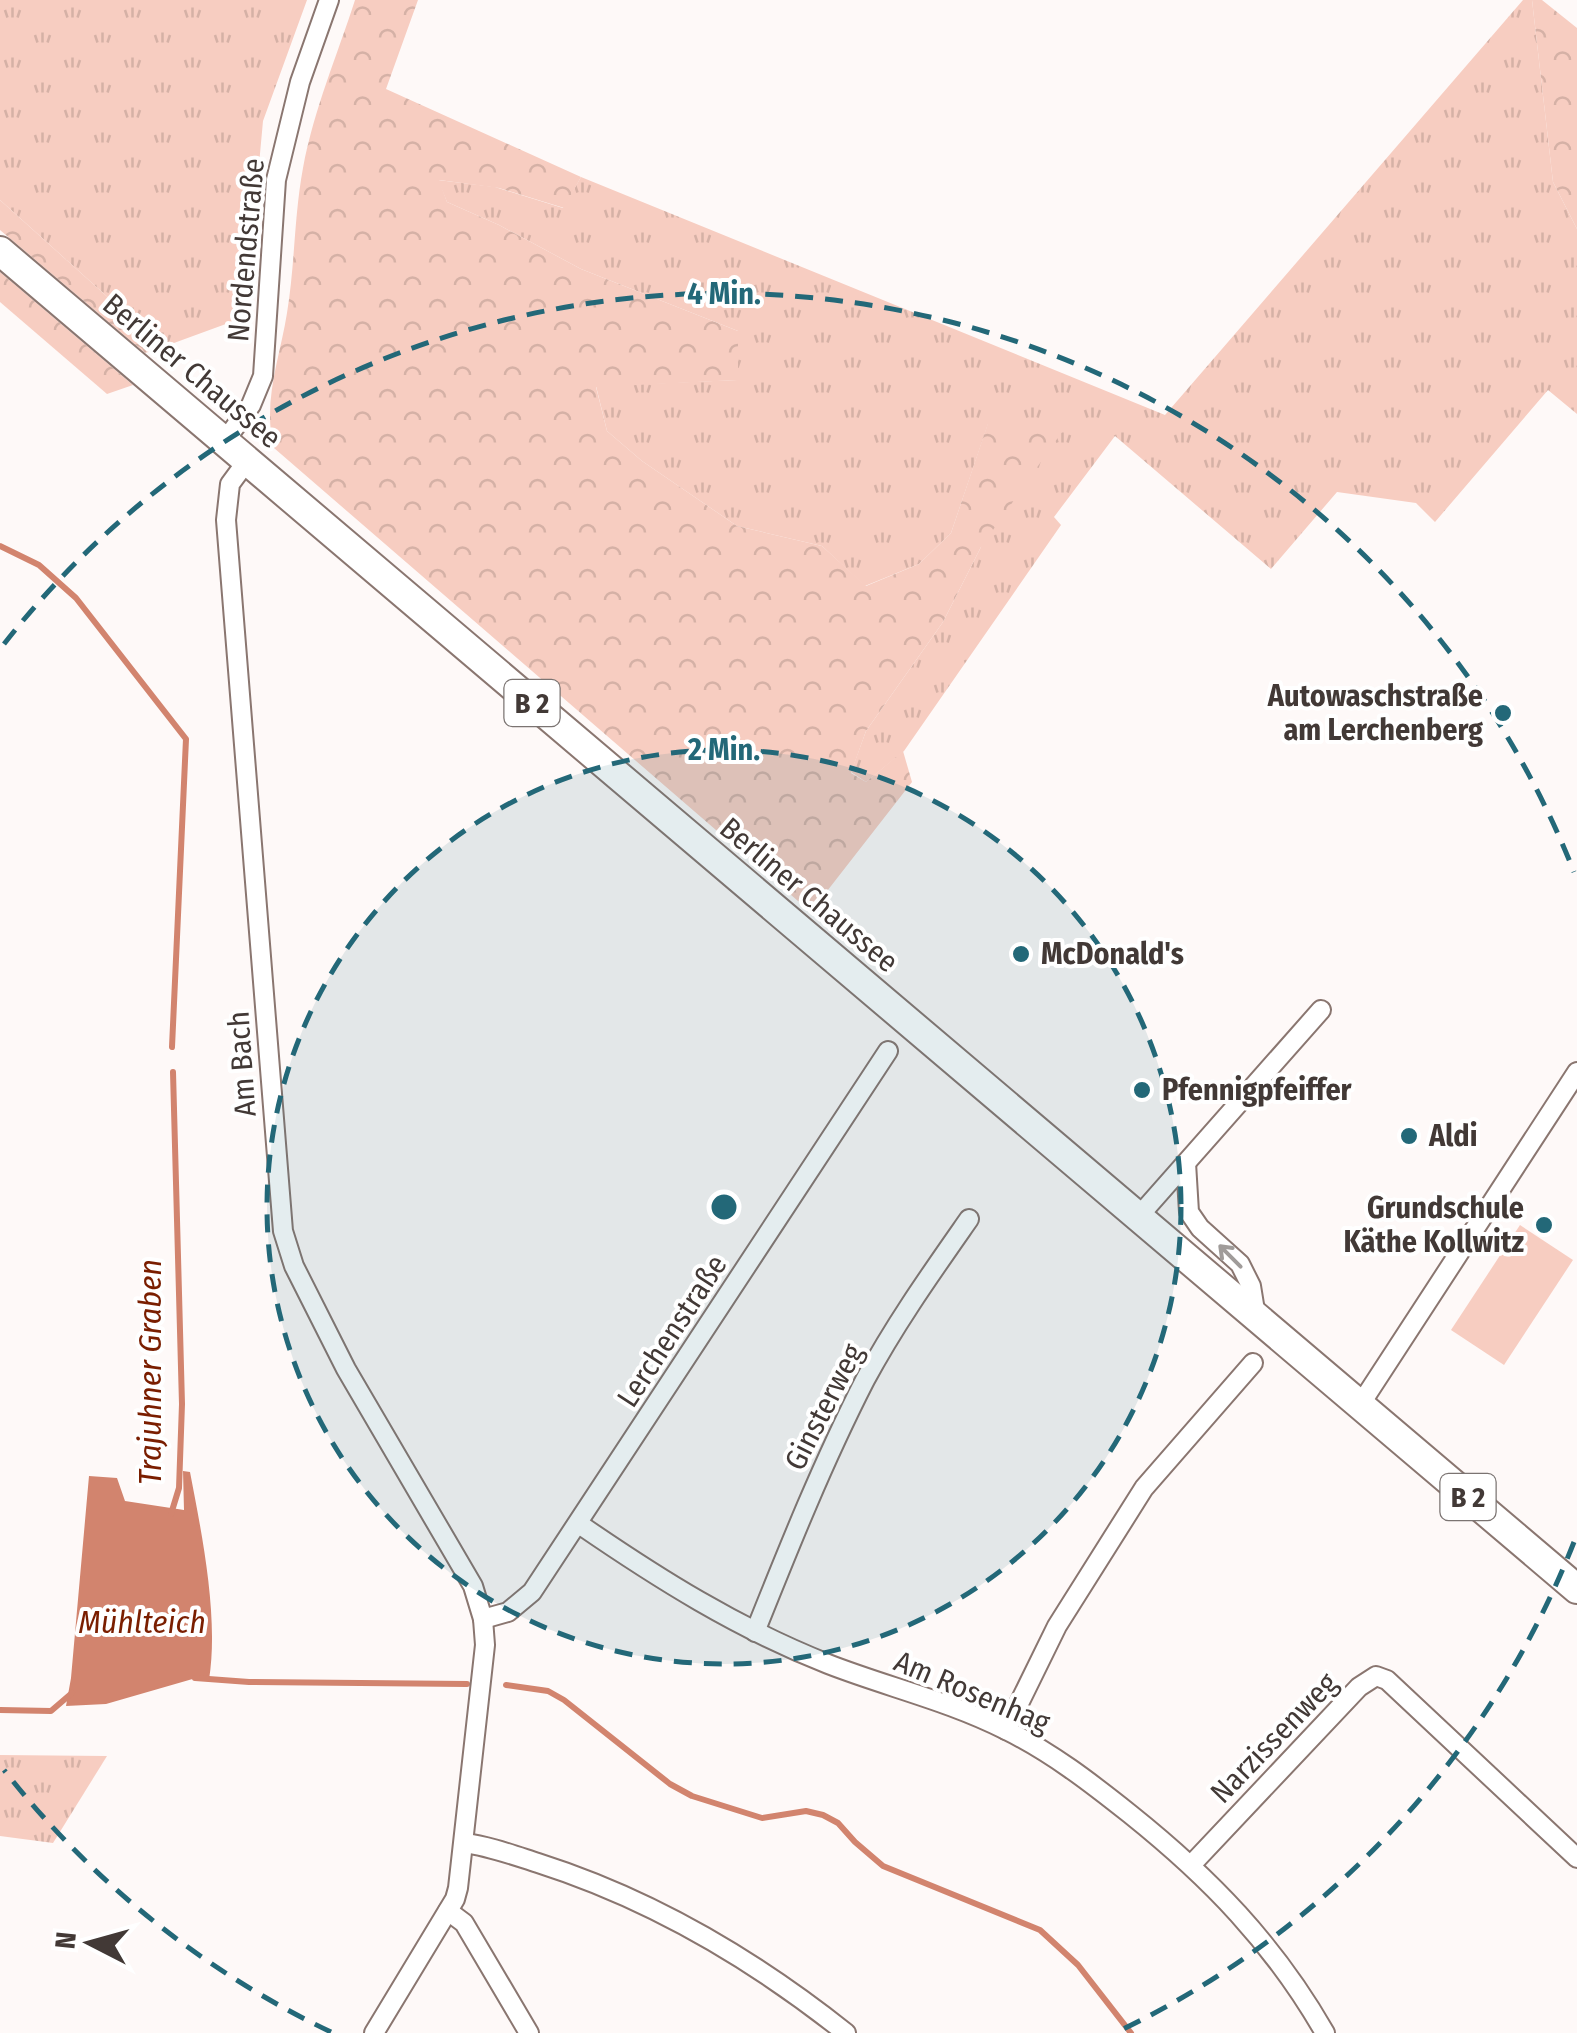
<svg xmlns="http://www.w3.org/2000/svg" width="1577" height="2033" viewBox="0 0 1577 2033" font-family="'Fira Sans Condensed',sans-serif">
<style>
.grass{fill:url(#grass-tufts)}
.forest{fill:url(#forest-crowns)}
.garden{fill:#f7cdc1}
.water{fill:#d2846e}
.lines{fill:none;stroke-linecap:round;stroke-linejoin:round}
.stream{stroke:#d2846e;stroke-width:6}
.minor-casing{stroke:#8a7670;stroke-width:22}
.primary-casing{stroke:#8a7670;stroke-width:32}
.minor{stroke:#fff;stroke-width:18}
.primary{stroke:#fff;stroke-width:28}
.oneway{stroke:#a09c9a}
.ring{fill:none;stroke:#236878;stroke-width:5;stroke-dasharray:18 12}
.poi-dot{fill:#236878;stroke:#fff;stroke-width:4}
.labels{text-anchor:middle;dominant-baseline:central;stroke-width:8;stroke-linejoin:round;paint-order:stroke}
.shield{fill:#fff;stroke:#7b7472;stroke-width:2.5}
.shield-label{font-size:28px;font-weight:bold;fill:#423936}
.street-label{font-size:30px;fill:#423936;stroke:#fff}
.poi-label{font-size:30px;font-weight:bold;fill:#423936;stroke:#fff;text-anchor:start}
.water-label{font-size:32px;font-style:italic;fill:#7a1e00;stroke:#fff}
.centre{fill:#236878;stroke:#fff;stroke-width:5}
.ring-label{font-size:30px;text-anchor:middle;font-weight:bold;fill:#236878;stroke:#fff;stroke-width:8;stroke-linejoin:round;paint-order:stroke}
</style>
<defs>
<pattern id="grass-tufts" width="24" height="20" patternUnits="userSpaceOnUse" patternTransform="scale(2.5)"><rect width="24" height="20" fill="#f7cdc1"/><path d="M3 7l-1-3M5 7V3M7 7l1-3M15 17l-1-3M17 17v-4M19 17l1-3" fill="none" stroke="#d5b1a6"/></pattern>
<pattern id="forest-crowns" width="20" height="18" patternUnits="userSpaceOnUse" patternTransform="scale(2.5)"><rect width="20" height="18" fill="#f7cdc1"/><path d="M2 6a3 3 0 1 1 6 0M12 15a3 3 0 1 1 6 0" fill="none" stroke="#d5b1a6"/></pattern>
</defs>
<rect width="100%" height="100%" fill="#fef9f8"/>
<g class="grass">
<polygon points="0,0 307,0 263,121 245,317 163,347 0,200"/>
<polygon points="1523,0 1532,0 1553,182 1577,229 1577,414 1548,390 1435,522 1416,503 1337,492 1271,569 1115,436 1054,517 1061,525 904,751 866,782 851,772 866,731 943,622 981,547 988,424 951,533 919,564 865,586 822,546 737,526 642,461 607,431 596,386 737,380 738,331 581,269 499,225 447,202 438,180 495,187 563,208 581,177 1165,415"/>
<polygon points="0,1755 107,1756 53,1843 0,1836"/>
</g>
<g class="forest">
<path d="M355,0H418L386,89L581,177L564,208L499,188L439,180L447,202L499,225L581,269L738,331V380L596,387L607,431L642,461L737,526L822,546L866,586L919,564L951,533L988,423L1069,422L981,547L943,622L866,731L851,773L866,782L903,751L912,782L817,904L798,901L274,448C262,402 280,358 287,313C295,265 294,216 303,168C314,109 337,56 355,0Z"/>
<polygon points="1532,0 1542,0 1577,28 1577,229 1553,182"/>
<polygon points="0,200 163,347 145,353 0,230"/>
<polygon points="0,272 133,385 107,394 0,302"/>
</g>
<polygon class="garden" points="1520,1225 1573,1260 1504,1365 1451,1330"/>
<path class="water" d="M183,1471L190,1472C202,1535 219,1617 209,1680L196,1678L106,1704L66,1706L71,1678L89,1476L117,1478L125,1501L184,1510Z"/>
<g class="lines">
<g class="stream">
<polyline points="0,546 39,565 76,598 186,739 172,1047"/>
<polyline points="171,1514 179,1488 182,1404 173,1072"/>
<polyline points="195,1678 249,1682 467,1684"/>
<polyline points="506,1685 548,1691 564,1700 670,1784 692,1796 762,1818 806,1811 823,1815 838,1823 855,1842 883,1866 1040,1930 1078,1965 1131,2033"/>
<polyline points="0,1710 51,1711 72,1693"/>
</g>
<g class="minor-casing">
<g id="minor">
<polyline points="224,442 251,405 263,376 276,180 300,82 329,0"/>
<polyline points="247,461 230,484 226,520 283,1231 294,1266 346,1369 473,1586 483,1619 485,1645 458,1888 455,1899 374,2033"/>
<polyline points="1186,1163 1189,1212 1200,1228 1240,1264 1251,1286 1256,1317"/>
<polyline points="1139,1216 1321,1010"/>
<polyline points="1360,1405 1577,1072"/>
<path d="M579,1524C659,1579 737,1628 828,1664C887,1687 949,1701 1006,1730C1051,1752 1091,1783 1130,1814C1210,1878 1274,1944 1325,2033"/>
<polyline points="483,1619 508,1612 532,1592 888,1051"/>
<path d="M755,1632C789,1547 823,1462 865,1380C895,1324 932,1272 969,1219"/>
<polyline points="1006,1730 1057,1626 1144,1488 1253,1363"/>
<path d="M464,1843C489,1846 513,1855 538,1863C651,1899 753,1959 846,2033"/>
<polyline points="1192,1864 1359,1687 1376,1676 1387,1680 1577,1858"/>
<polyline points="448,1911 464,1923 529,2033"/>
</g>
</g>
<g class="primary-casing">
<polyline id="primary" points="0,251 1577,1589"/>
</g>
<use href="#minor" class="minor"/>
<use href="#primary" class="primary"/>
</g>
<defs><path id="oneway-shaft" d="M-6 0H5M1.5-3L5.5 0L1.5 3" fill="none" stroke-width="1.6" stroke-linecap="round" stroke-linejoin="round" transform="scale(2.5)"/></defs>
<use class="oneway" href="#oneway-shaft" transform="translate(1230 1256) rotate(-135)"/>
<circle cx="724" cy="1207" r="457" fill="#236878" fill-opacity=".12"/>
<g class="ring">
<circle cx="724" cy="1207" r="457"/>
<path d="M1574 1542A914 914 0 0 1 1117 2032M331 2032A914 914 0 0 1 4 1770M4 644A914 914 0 0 1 1574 872"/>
</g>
<g class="poi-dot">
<circle cx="1503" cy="713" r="10"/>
<circle cx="1021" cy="954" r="10"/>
<circle cx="1142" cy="1090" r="10"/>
<circle cx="1409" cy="1136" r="10"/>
<circle cx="1544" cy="1225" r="10"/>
</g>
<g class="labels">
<g class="shield">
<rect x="504.5" y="680" width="55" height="46" rx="8"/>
<rect x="1440.5" y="1474" width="55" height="46" rx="8"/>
</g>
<g class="shield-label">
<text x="532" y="703">B 2</text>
<text x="1468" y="1497">B 2</text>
</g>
<g class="street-label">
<text transform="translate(246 250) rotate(-85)">Nordendstraße</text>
<text transform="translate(192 371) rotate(40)">Berliner Chaussee</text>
<text transform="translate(809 895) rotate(40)">Berliner Chaussee</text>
<text transform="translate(242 1064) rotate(-94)">Am Bach</text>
<text transform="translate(672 1331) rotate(-57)">Lerchenstraße</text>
<text transform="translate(824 1407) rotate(-63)">Ginsterweg</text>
<text transform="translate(972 1692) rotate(23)">Am Rosenhag</text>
<text transform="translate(1274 1738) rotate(-46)">Narzissenweg</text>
</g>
<g class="poi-label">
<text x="1483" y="696" text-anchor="end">Autowaschstraße<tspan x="1483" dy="34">am Lerchenberg</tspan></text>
<text x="1041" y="954">McDonald's</text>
<text x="1162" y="1090">Pfennigpfeiffer</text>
<text x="1429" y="1136">Aldi</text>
<text x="1524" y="1208" text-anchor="end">Grundschule<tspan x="1524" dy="34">Käthe Kollwitz</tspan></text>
</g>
<g class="water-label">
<text transform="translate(150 1372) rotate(-90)">Trajuhner Graben</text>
<text x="142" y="1622">Mühlteich</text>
</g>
</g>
<circle cx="724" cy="1207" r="15" class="centre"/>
<g class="ring-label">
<text x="724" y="304">4 Min.</text>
<text x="724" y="760">2 Min.</text>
</g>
<g transform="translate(90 1943) rotate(276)" stroke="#ffffff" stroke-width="8" paint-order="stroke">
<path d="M0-8L18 38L0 25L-18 38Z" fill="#423936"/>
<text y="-15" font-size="28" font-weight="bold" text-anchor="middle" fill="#423936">N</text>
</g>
</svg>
